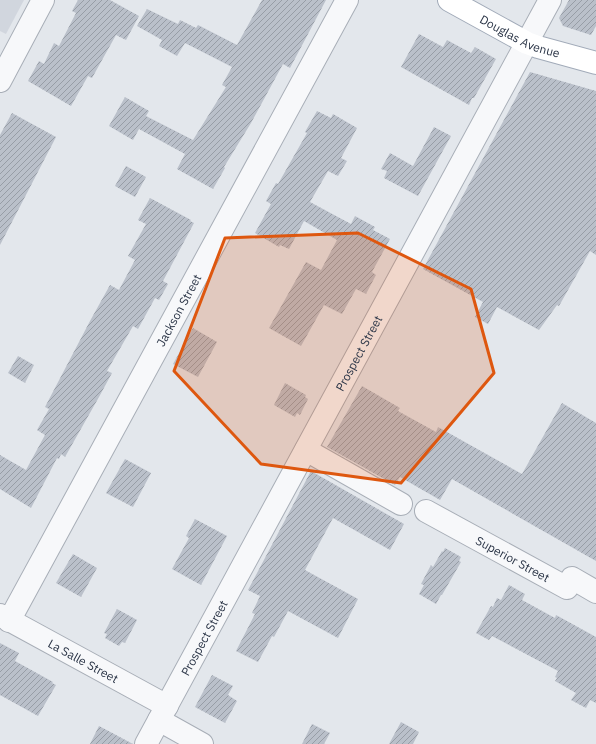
<svg xmlns="http://www.w3.org/2000/svg" width="596" height="744" viewBox="0 0 596 744" font-family="'IBM Plex Sans',sans-serif">
<style>
.built{fill:#d1d6de}
.building{fill:url(#building-hatch)}
.lines{fill:none;stroke-linecap:round;stroke-linejoin:round}
.minor-casing{stroke:#a8aeb7;stroke-width:24}
.major-casing{stroke:#a2abb9;stroke-width:24}
.minor{stroke:#f7f8fa;stroke-width:22}
.major{stroke:#fff;stroke-width:22}
.marked{fill:#de570f;fill-opacity:0.2;stroke:#de570f;stroke-width:3;stroke-linejoin:round}
.labels{text-anchor:middle;dominant-baseline:central;stroke-width:3;stroke-linejoin:round;paint-order:stroke}
.street-label{font-size:12px;fill:#2a3446;stroke:#f4f6f9}
</style>
<defs>
<pattern id="building-hatch" width="6" height="6" patternUnits="userSpaceOnUse"><rect width="6" height="6" fill="#bac0ca"/><path d="M-1 1l2-2M0 6l6-6M5 7l2-2" fill="none" stroke="#979da6"/></pattern>
</defs>
<rect width="100%" height="100%" fill="#e3e7ec"/>
<polygon class="built" points="0,0 24,0 6,34 0,31"/>
<g class="building">
<polygon points="78,0 110,0 139,16 126,40 116,35 92,78 88,76 71,106 28,81 39,61 44,64 54,43 59,46 76,13 72,11"/>
<polygon points="262,0 326,0 290,68 283,64 251,123 224,167 225,168 213,189 177,169 185,154 139,129 133,140 109,126 125,97 149,111 146,116 193,140 226,87 222,85 232,67 185,43 177,56 159,46 162,40 137,26 147,9 178,24 180,20 196,28 198,25 237,45"/>
<polygon points="569,0 596,0 596,26 591,35 563,26 559,18"/>
<polygon points="419,34 443,47 447,40 471,53 475,47 496,59 474,98 472,98 469,105 401,67"/>
<polygon points="530,72 596,91 596,255 590,251 559,306 557,305 539,330 497,307 488,324 475,317 483,302 423,269"/>
<polygon points="317,111 331,118 333,114 357,128 341,158 347,161 338,176 328,171 310,202 351,224 355,216 375,227 373,230 390,239 372,272 376,275 366,294 356,289 342,314 324,305 301,346 269,328 306,262 321,270 337,240 304,221 289,249 280,245 279,247 255,233 271,204 266,201 276,183 278,184 307,133 305,132"/>
<polygon points="12,113 56,137 0,245 0,135"/>
<polygon points="434,127 451,136 418,196 384,178 387,171 381,169 390,153 413,166"/>
<polygon points="126,166 146,177 135,197 115,186"/>
<polygon points="150,198 191,220 190,221 194,223 163,281 168,284 159,300 155,298 138,329 133,326 107,371 112,373 99,397 65,457 61,454 59,459 57,458 31,508 0,489 0,455 26,470 45,435 37,430 49,409 45,407 90,321 110,285 119,290 135,260 128,256 146,224 138,220"/>
<polygon points="193,328 217,342 198,377 173,364"/>
<polygon points="18,356 34,365 25,383 8,373"/>
<polygon points="285,383 306,395 305,397 308,399 300,415 297,413 295,417 274,405"/>
<polygon points="362,386 400,408 398,411 436,432 438,427 522,474 562,403 596,423 596,561 452,479 440,500 400,477 395,485 327,447"/>
<polygon points="125,459 151,473 133,507 106,493"/>
<polygon points="311,471 404,524 390,550 333,518 305,570 358,599 338,638 288,611 274,637 272,636 258,662 236,651 255,614 252,613 260,596 248,590"/>
<polygon points="195,519 227,536 201,585 172,569 189,538 186,536"/>
<polygon points="445,548 461,557 459,561 461,562 442,595 441,595 436,604 419,594 424,585 421,584 431,565 433,567 442,551 443,552"/>
<polygon points="73,554 97,568 81,597 56,583"/>
<polygon points="509,585 525,594 522,600 555,618 556,615 596,637 596,703 590,700 586,708 571,700 576,693 555,681 557,678 555,677 558,671 492,636 489,640 476,633 491,606 493,607 497,598 501,600"/>
<polygon points="117,609 137,620 125,643 122,642 119,646 105,638 107,634 104,633"/>
<polygon points="0,643 19,653 15,661 53,682 52,683 56,685 38,716 0,695"/>
<polygon points="212,675 233,686 228,695 237,701 225,723 195,707"/>
<polygon points="401,722 419,732 413,744 389,744"/>
<polygon points="312,724 330,733 324,744 302,744"/>
<polygon points="99,726 133,744 90,744"/>
</g>
<g class="lines">
<g class="minor-casing">
<g id="minor">
<polyline points="0,81 43,0"/>
<polyline points="306,450 401,504"/>
<path id="s1" d="M426,511L567,588L572,578L596,592"/>
<path id="s2" d="M0,615L167,706"/>
<path id="s3" d="M9,621L347,0"/>
<polyline points="159,720 202,744"/>
<path id="s4" d="M146,744L550,0"/>
</g>
</g>
<g class="major-casing">
<g id="major">
<path id="s5" d="M449,0L527,43L538,47L596,63"/>
</g>
</g>
<use href="#minor" class="minor"/>
<use href="#major" class="major"/>
</g>
<path class="marked" d="M358,233L471,289L494,373L401,483L261,464L174,371L225,238Z"/>
<g class="labels">
<g class="street-label">
<text stroke="none"><textPath href="#s5" startOffset="80">Douglas Avenue</textPath></text>
<text stroke="none"><textPath href="#s3" startOffset="354">Jackson Street</textPath></text>
<text stroke="none"><textPath href="#s4" startOffset="445">Prospect Street</textPath></text>
<text stroke="none"><textPath href="#s1" startOffset="99">Superior Street</textPath></text>
<text stroke="none"><textPath href="#s4" startOffset="121">Prospect Street</textPath></text>
<text stroke="none"><textPath href="#s2" startOffset="95">La Salle Street</textPath></text>
</g>
</g>
</svg>
